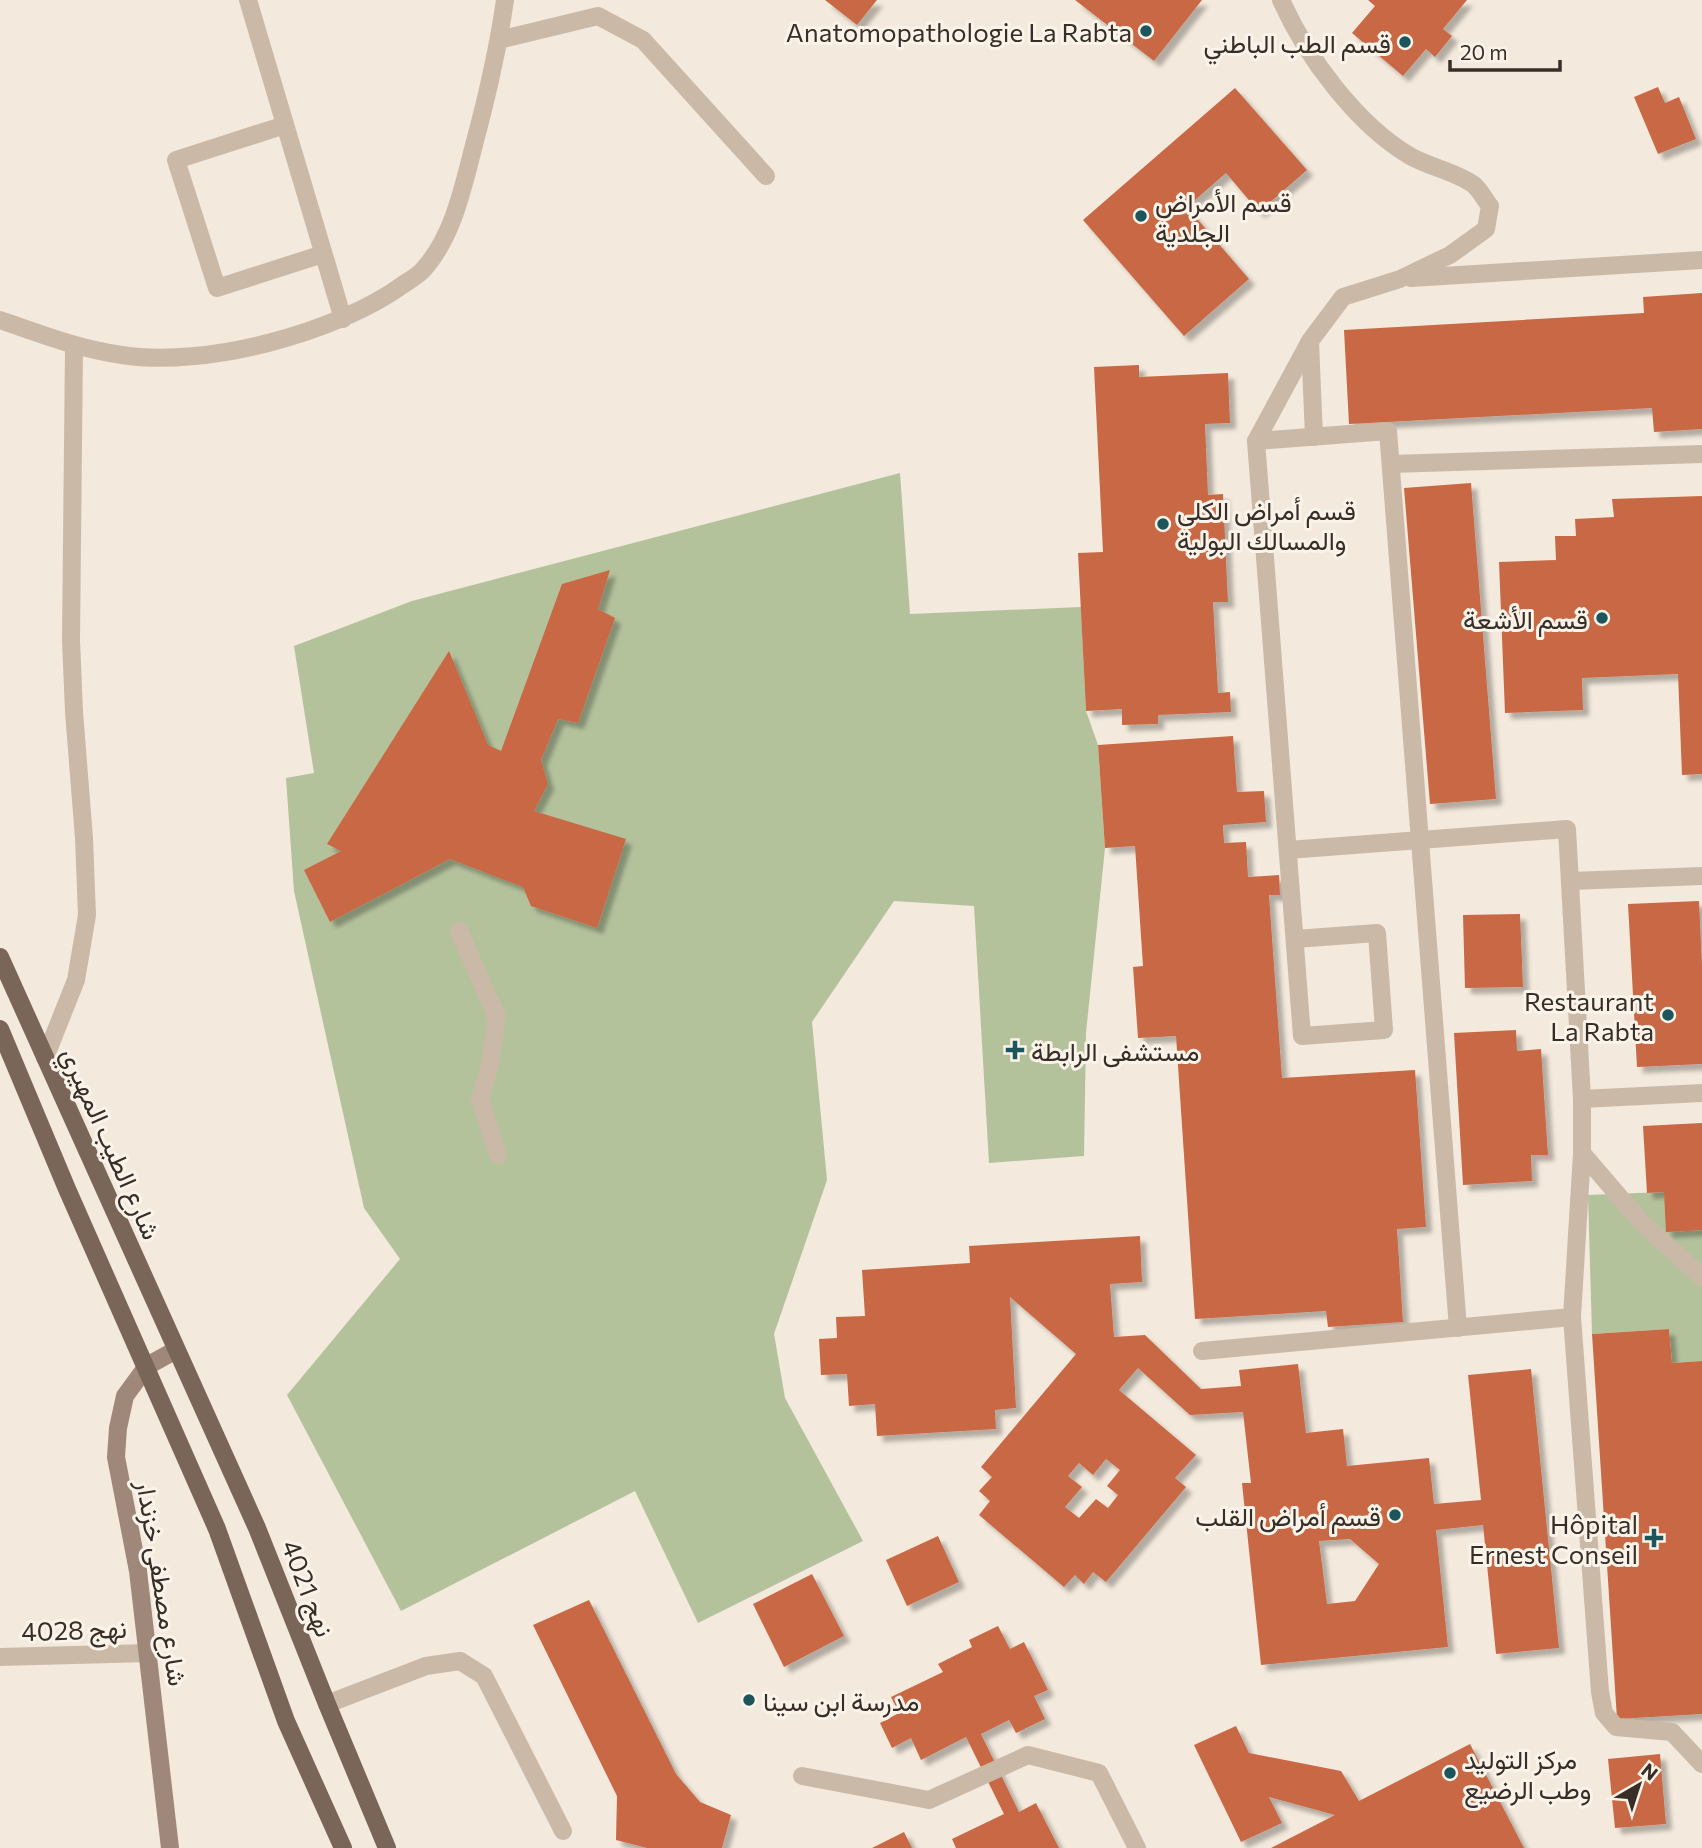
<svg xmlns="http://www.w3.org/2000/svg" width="1702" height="1848" viewBox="0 0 1702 1848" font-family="Commissioner,Vazirmatn,sans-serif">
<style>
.green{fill:#b4c29c}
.building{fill:#c96844;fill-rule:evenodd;filter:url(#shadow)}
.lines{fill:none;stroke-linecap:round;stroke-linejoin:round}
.service{stroke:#cbb9a8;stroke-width:18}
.minor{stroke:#cbb9a8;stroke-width:18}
.secondary{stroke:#9f8879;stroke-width:18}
.primary{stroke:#7a6559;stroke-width:18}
.poi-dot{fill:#1c555b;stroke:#faf3e9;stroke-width:2.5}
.labels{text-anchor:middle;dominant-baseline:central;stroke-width:6;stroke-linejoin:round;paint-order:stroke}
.poi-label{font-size:26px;fill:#382e28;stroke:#faf3e9;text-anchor:end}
.street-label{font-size:26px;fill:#382e28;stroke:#faf3e9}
</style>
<defs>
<filter id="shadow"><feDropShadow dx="6" dy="6" stdDeviation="2" flood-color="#0004"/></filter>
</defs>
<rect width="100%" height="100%" fill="#f3e9dc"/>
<g class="green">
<polygon points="900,473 910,614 1081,607 1086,711 1098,745 1105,848 1086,1033 1084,1156 989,1163 974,906 894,901 812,1022 827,1180 774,1334 785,1398 863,1541 698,1623 635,1491 401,1611 287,1395 400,1259 364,1208 294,891 286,778 314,773 294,646 412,601"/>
<polygon points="1664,1192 1702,1230 1702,1361 1672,1363 1669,1329 1592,1334 1588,1195"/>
</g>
<g class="building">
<polygon points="825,0 877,0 857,25"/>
<polygon points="1075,0 1202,0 1154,61"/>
<polygon points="1368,0 1467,0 1443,29 1452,36 1435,57 1426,49 1403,76 1352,33 1375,6"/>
<polygon points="1658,87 1665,103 1679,97 1696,139 1658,154 1634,97"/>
<polygon points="1235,88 1307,170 1259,212 1226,173 1187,207 1249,279 1184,336 1083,220"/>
<polygon points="1702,293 1702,429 1654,432 1652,408 1349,424 1344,330 1644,313 1643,297"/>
<polygon points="1139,365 1139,377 1228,373 1230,423 1205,424 1208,495 1223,494 1228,602 1213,602 1218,693 1230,692 1231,712 1158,715 1158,724 1122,725 1122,709 1086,711 1078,553 1103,552 1094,367"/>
<polygon points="1471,483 1496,799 1430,804 1404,488"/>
<polygon points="1702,496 1702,774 1682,775 1678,674 1582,678 1583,710 1505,713 1499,562 1556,560 1555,536 1576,536 1575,519 1614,517 1612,499"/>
<polygon points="610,570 598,609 615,618 578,723 558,719 541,760 548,784 534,811 626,839 597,928 531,906 523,887 450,859 330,922 304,870 341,851 327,844 449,651 488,745 501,751 562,584"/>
<polygon points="1233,736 1237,792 1264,791 1266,822 1223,825 1224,843 1246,842 1248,877 1279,875 1280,895 1269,895 1282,1078 1415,1070 1426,1227 1397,1229 1403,1322 1328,1327 1326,1311 1195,1319 1176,1036 1138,1038 1133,967 1143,966 1135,846 1105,848 1098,745"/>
<polygon points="1699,901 1702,966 1702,1064 1637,1067 1628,904"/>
<polygon points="1520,914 1523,987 1465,988 1463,915"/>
<polygon points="1516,1030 1517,1051 1541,1049 1548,1155 1531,1155 1532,1181 1463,1185 1454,1033"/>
<polygon points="1702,1123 1702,1230 1666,1232 1664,1192 1647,1193 1643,1126"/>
<path d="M1140,1236L1142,1282L1110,1284L1114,1337L1145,1335L1201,1389L1241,1386L1239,1370L1298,1364L1306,1433L1343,1429L1347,1466L1429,1458L1434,1504L1481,1500L1468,1375L1531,1369L1559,1648L1496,1654L1483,1525L1436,1530L1448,1647L1261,1665L1242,1483H1251L1243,1412L1190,1415L1138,1368L1119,1390L1196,1455L1175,1478L1186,1487L1106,1582L1093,1572L1084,1584L1075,1575L1064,1587L979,1515L990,1501L979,1491L992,1477L981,1467L1076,1354L1010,1297L1016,1408L995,1410L996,1429L877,1436L875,1404L849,1406L847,1374L821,1375L819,1339L837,1338L836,1317L865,1316L862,1270L970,1263L969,1246ZM1106,1459L1120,1470L1107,1486L1118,1495L1108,1508L1096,1499L1079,1518L1065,1507L1082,1487L1068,1476L1079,1463L1093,1475ZM1350,1539L1379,1564L1355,1601L1327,1604L1319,1541Z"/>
<polygon points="1669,1329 1672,1363 1702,1361 1702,1714 1617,1719 1592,1334"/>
<polygon points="938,1536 959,1582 907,1606 886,1560"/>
<polygon points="812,1574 844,1636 784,1667 753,1604"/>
<polygon points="589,1600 676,1774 700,1802 731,1815 722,1848 647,1848 616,1840 617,1796 533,1625"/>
<polygon points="998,1626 1010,1649 1024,1642 1048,1690 1034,1696 1045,1719 1016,1733 1009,1720 981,1734 1019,1812 1036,1803 1059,1848 956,1848 952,1839 1004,1814 966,1737 921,1760 911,1738 892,1748 880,1723 899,1713 891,1697 943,1672 938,1664 972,1647 969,1640"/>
<polygon points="1236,1726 1249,1753 1341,1771 1359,1801 1470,1744 1524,1848 1271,1848 1335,1815 1269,1797 1282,1823 1241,1842 1194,1745"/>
<polygon points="1660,1754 1666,1824 1615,1828 1608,1759"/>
<polygon points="904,1832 912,1848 872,1848"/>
</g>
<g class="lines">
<g class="service">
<polyline points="248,0 343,319"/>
<polyline points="499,40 598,16 643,40 766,176"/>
<polyline points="285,125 176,160 217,288 323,254"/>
<polyline points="1411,278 1702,260"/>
<polyline points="1310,342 1314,437"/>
<path d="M1256,441L1310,341L1343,297L1400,279L1450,255L1486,229L1490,206C1485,200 1480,190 1474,185C1457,172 1429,167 1410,156C1356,124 1306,56 1281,0"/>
<polyline points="1391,464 1702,454"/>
<polyline points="1288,850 1567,829 1582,1099 1582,1153 1642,1223 1702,1277"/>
<polyline points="1571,881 1702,876"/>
<polyline points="459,931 497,1017 490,1065 480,1099 498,1155"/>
<polyline points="1295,939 1377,933 1384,1030 1302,1036 1256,441 1388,431 1458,1328"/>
<polyline points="1582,1099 1702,1093"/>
<polyline points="1582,1153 1572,1317 1600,1692 1604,1713 1616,1727 1672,1732 1702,1764"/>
<polyline points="1202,1351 1572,1317"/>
<polyline points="0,1657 149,1653"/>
<polyline points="327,1704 426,1666 460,1661 484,1676 563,1831"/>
<polyline points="802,1776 929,1800 1028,1755 1099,1773 1137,1848"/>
</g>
<g class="minor">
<path d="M0,320C40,334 79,349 122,355C205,368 337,333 404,284C410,280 417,276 422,271C453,238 463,187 474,145C487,97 498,49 505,0"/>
<polyline points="45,1058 76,980 87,915 84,838 74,712 71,640 74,346"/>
</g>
<polyline class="secondary" points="170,1848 138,1571 116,1457 118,1428 125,1396 147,1366 176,1350"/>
<g class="primary">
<polyline points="0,957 257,1528 327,1704 387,1848"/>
<polyline points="0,1029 67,1189 217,1529 286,1721 343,1848"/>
</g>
</g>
<g class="poi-dot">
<circle cx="1146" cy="31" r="7"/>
<circle cx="1405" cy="42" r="7"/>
<circle cx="1141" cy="216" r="7"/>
<circle cx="1163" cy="524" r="7"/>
<circle cx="1602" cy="618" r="7"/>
<circle cx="1668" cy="1015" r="7"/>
<path d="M1011.5 1039.5h7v7h7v7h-7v7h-7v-7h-7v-7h7z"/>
<circle cx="1395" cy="1515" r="7"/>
<path d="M1650.5 1527.5h7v7h7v7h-7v7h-7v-7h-7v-7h7z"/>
<circle cx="749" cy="1700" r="7"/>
<circle cx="1450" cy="1773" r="7"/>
</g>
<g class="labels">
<g class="poi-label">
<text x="1132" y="31">Anatomopathologie La Rabta</text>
<text x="1391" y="42">قسم الطب الباطني</text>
<text x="1155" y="201" text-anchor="start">قسم الأمراض<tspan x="1155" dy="30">الجلدية</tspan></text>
<text x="1177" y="509" text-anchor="start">قسم أمراض الكلى<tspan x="1177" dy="30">والمسالك البولية</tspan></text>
<text x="1588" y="618">قسم الأشعة</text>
<text x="1654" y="1000">Restaurant<tspan x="1654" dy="30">La Rabta</tspan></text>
<text x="1031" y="1050" text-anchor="start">مستشفى الرابطة</text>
<text x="1381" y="1515">قسم أمراض القلب</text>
<text x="1638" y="1523">Hôpital<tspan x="1638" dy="30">Ernest Conseil</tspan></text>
<text x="763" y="1700" text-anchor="start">مدرسة ابن سينا</text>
<text x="1464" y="1758" text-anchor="start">مركز التوليد<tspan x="1464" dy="30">وطب الرضيع</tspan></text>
</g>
<g class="street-label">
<text transform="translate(112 1143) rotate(66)">شارع الطيب المهيري</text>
<text transform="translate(163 1583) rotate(81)">شارع مصطفى خزندار</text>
<text transform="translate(309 1588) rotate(69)">نهج 4021</text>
<text transform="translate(74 1629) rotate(-2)">نهج 4028</text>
</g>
</g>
<g transform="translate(1639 1785) rotate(39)" stroke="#faf3e9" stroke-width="5" paint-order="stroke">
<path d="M0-5L12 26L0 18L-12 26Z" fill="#382e28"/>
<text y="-10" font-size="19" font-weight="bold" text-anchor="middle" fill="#382e28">N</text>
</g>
<path d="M1450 60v10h110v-10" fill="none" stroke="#382e28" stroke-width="3.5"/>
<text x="1460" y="60" font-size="21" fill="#382e28" stroke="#faf3e9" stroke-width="5" paint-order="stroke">20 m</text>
</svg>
